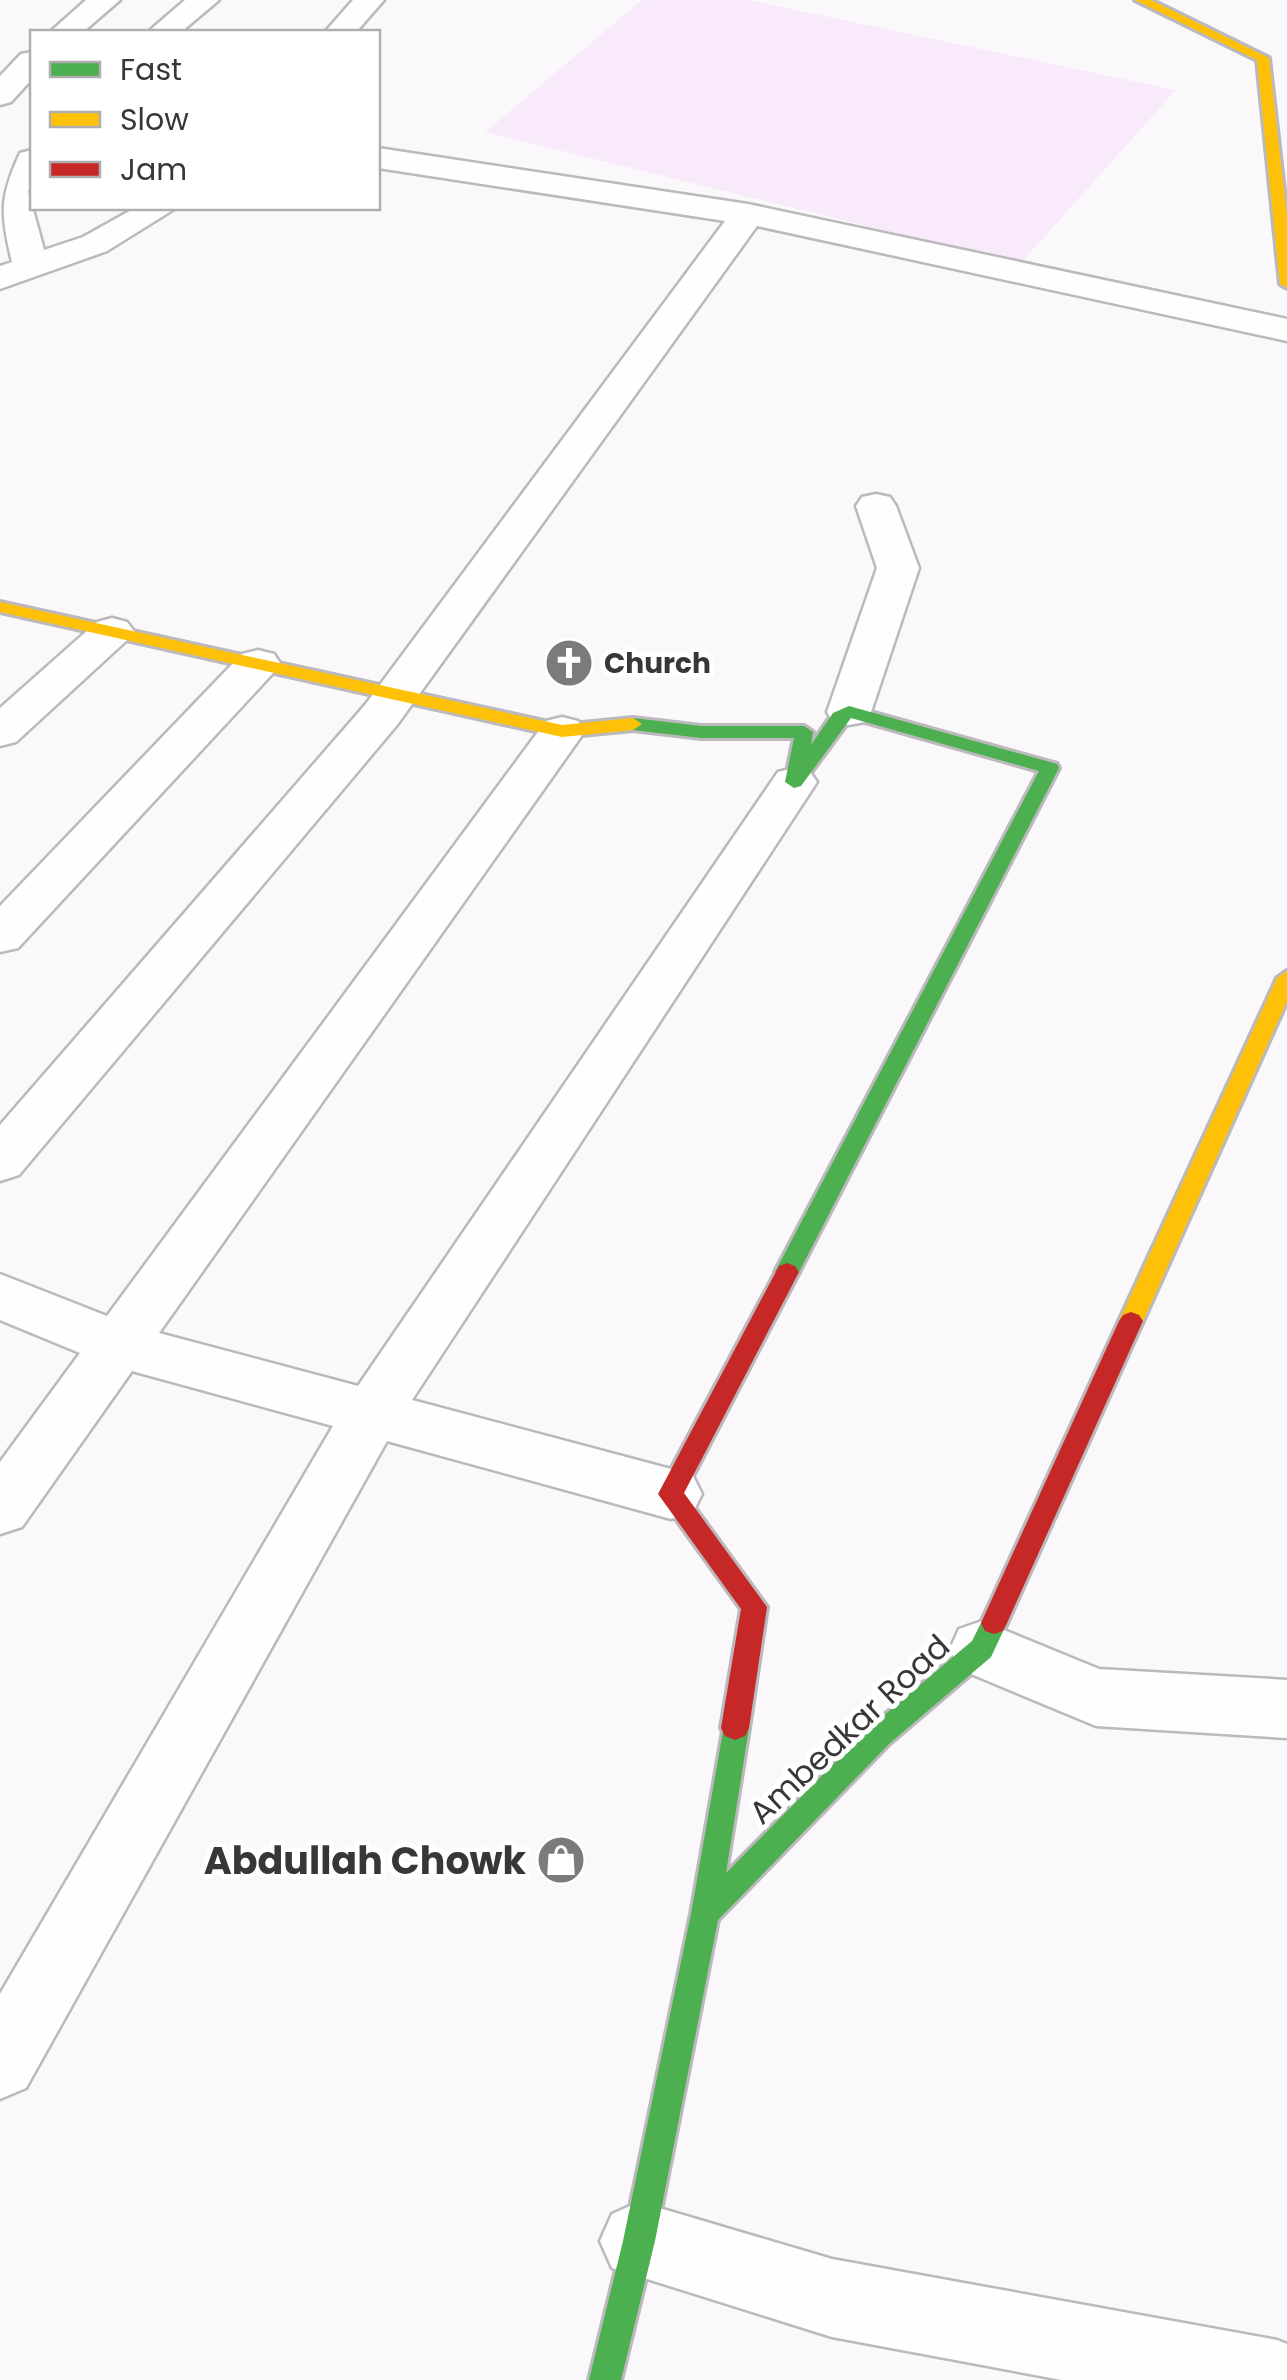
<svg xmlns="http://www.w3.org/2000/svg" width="1287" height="2380" viewBox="0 0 1287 2380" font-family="Poppins,sans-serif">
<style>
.green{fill:#f9eafb}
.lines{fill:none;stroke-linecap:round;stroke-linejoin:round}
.street-casing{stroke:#bbb9bb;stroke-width:5}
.fast-casing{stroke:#bbb9bb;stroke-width:6}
.slow-casing{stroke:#bbb9bb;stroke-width:6}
.jam-casing{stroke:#bbb9bb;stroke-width:6}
.street{fill:#fefeff;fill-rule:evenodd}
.fast{fill:#4caf50;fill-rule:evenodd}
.slow{fill:#ffc107;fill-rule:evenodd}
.jam{fill:#c62828;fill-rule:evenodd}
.labels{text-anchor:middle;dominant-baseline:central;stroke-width:10;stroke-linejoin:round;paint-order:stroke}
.far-poi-label{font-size:28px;font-weight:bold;fill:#383638;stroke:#fff;text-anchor:start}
.street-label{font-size:32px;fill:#383638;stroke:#fff}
.near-poi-label{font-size:38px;font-weight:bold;fill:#383638;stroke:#fff;text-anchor:end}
</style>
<rect width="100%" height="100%" fill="#fbf8fc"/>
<polygon class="green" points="642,0 749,0 1176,90 1020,264 485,132"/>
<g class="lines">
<g class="street-casing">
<g id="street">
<polygon points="86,0 120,0 83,32 50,32"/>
<polygon points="185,0 219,0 181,32 148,32"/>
<polygon points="353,0 384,0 356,32 325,32"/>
<polygon points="32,52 32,79 11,102 0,105 0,76 21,54"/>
<polygon points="378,148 748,204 1287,319 1287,341 757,226 397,725 19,1175 0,1181 0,1125 365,705 725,221 378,168"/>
<path d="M32,150V184L28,191L44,250L83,237L135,208H176L107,251L0,289V266L12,262C0,212 0,197 20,153Z"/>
<polygon points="876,494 890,497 896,506 919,568 871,712 865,722 849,725 833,722 827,712 877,568 856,506 862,497"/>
<polygon points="112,618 127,622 134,631 127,640 16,742 0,746 0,708 97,622"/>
<polygon points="258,650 274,654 280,663 274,672 18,948 0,952 0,906 242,654"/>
<polygon points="562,717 578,721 585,731 159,1333 358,1386 778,772 794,768 810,772 817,782 412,1400 671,1469 693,1476 702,1494 693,1512 671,1519 387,1441 26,2088 0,2099 0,1994 333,1426 132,1371 22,1527 0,1534 0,1462 80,1353 0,1320 0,1274 107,1316 546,721"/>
<polygon points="982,1621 1099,1669 1287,1680 1287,1738 1096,1726 959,1669 950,1649 959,1629"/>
<polygon points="639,2202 832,2259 1277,2340 1287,2344 1287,2380 1062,2380 832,2337 612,2268 600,2241 612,2214"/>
</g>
</g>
<g class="fast-casing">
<g id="fast">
<polygon points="849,706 1057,764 1059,768 799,1272 795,1278 779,1278 775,1272 1039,771 851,718 801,786 794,788 785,782 794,738 701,738 633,730 624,724 633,718 701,726 804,726 813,732 811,745 833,713"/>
<polygon points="994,1612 1003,1615 1007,1623 991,1657 889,1744 718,1920 655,2241 621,2380 589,2380 623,2241 691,1914 725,1720 735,1716 745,1720 749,1728 726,1873 869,1728 972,1641 985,1615"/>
</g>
</g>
<g class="slow-casing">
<g id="slow">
<polygon points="1135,0 1151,0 1269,58 1287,217 1287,288 1280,284 1257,60"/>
<polygon points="0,602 562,725 633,718 642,724 633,730 562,737 0,612"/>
<polygon points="1287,971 1287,1001 1143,1321 1139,1327 1123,1327 1119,1321 1277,978"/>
</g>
</g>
<g class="jam-casing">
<g id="jam">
<polygon points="787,1263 795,1266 799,1272 684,1493 767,1607 749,1728 745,1736 735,1740 725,1736 721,1728 741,1609 658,1494 779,1266"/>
<polygon points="1131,1312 1139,1315 1143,1321 1007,1623 1003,1631 994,1634 985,1631 981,1623 1119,1321 1123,1315"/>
</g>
</g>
<use href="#street" class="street"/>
<use href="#fast" class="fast"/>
<use href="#slow" class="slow"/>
<use href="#jam" class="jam"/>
</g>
<defs>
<g id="church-disc" transform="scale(2.5)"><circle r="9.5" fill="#7c7a7d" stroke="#fff"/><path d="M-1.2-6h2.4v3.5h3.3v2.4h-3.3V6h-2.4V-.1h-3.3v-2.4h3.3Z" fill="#fff"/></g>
<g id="shop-disc" transform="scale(2.5)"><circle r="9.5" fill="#7c7a7d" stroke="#fff"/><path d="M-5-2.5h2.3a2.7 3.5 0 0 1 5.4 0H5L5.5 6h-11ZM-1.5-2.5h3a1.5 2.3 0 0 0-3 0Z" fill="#fff"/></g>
</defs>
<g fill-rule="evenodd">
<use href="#church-disc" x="569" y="663"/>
<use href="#shop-disc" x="561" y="1860"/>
</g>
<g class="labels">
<g class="far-poi-label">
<text x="604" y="663">Church</text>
</g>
<g class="street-label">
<text transform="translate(849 1729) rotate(-43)">Ambedkar Road</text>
</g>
<g class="near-poi-label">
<text x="526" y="1860">Abdullah Chowk</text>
</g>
</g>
<rect x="30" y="30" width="350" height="180" fill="#ffffff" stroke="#afafaf" stroke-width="2.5"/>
<rect x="50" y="62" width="50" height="15" fill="#4caf50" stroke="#afafaf" stroke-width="2.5"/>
<text x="120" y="80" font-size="30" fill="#383638">Fast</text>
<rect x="50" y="112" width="50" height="15" fill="#ffc107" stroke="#afafaf" stroke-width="2.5"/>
<text x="120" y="130" font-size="30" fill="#383638">Slow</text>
<rect x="50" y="162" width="50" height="15" fill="#c62828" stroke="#afafaf" stroke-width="2.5"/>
<text x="120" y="180" font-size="30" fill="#383638">Jam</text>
</svg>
